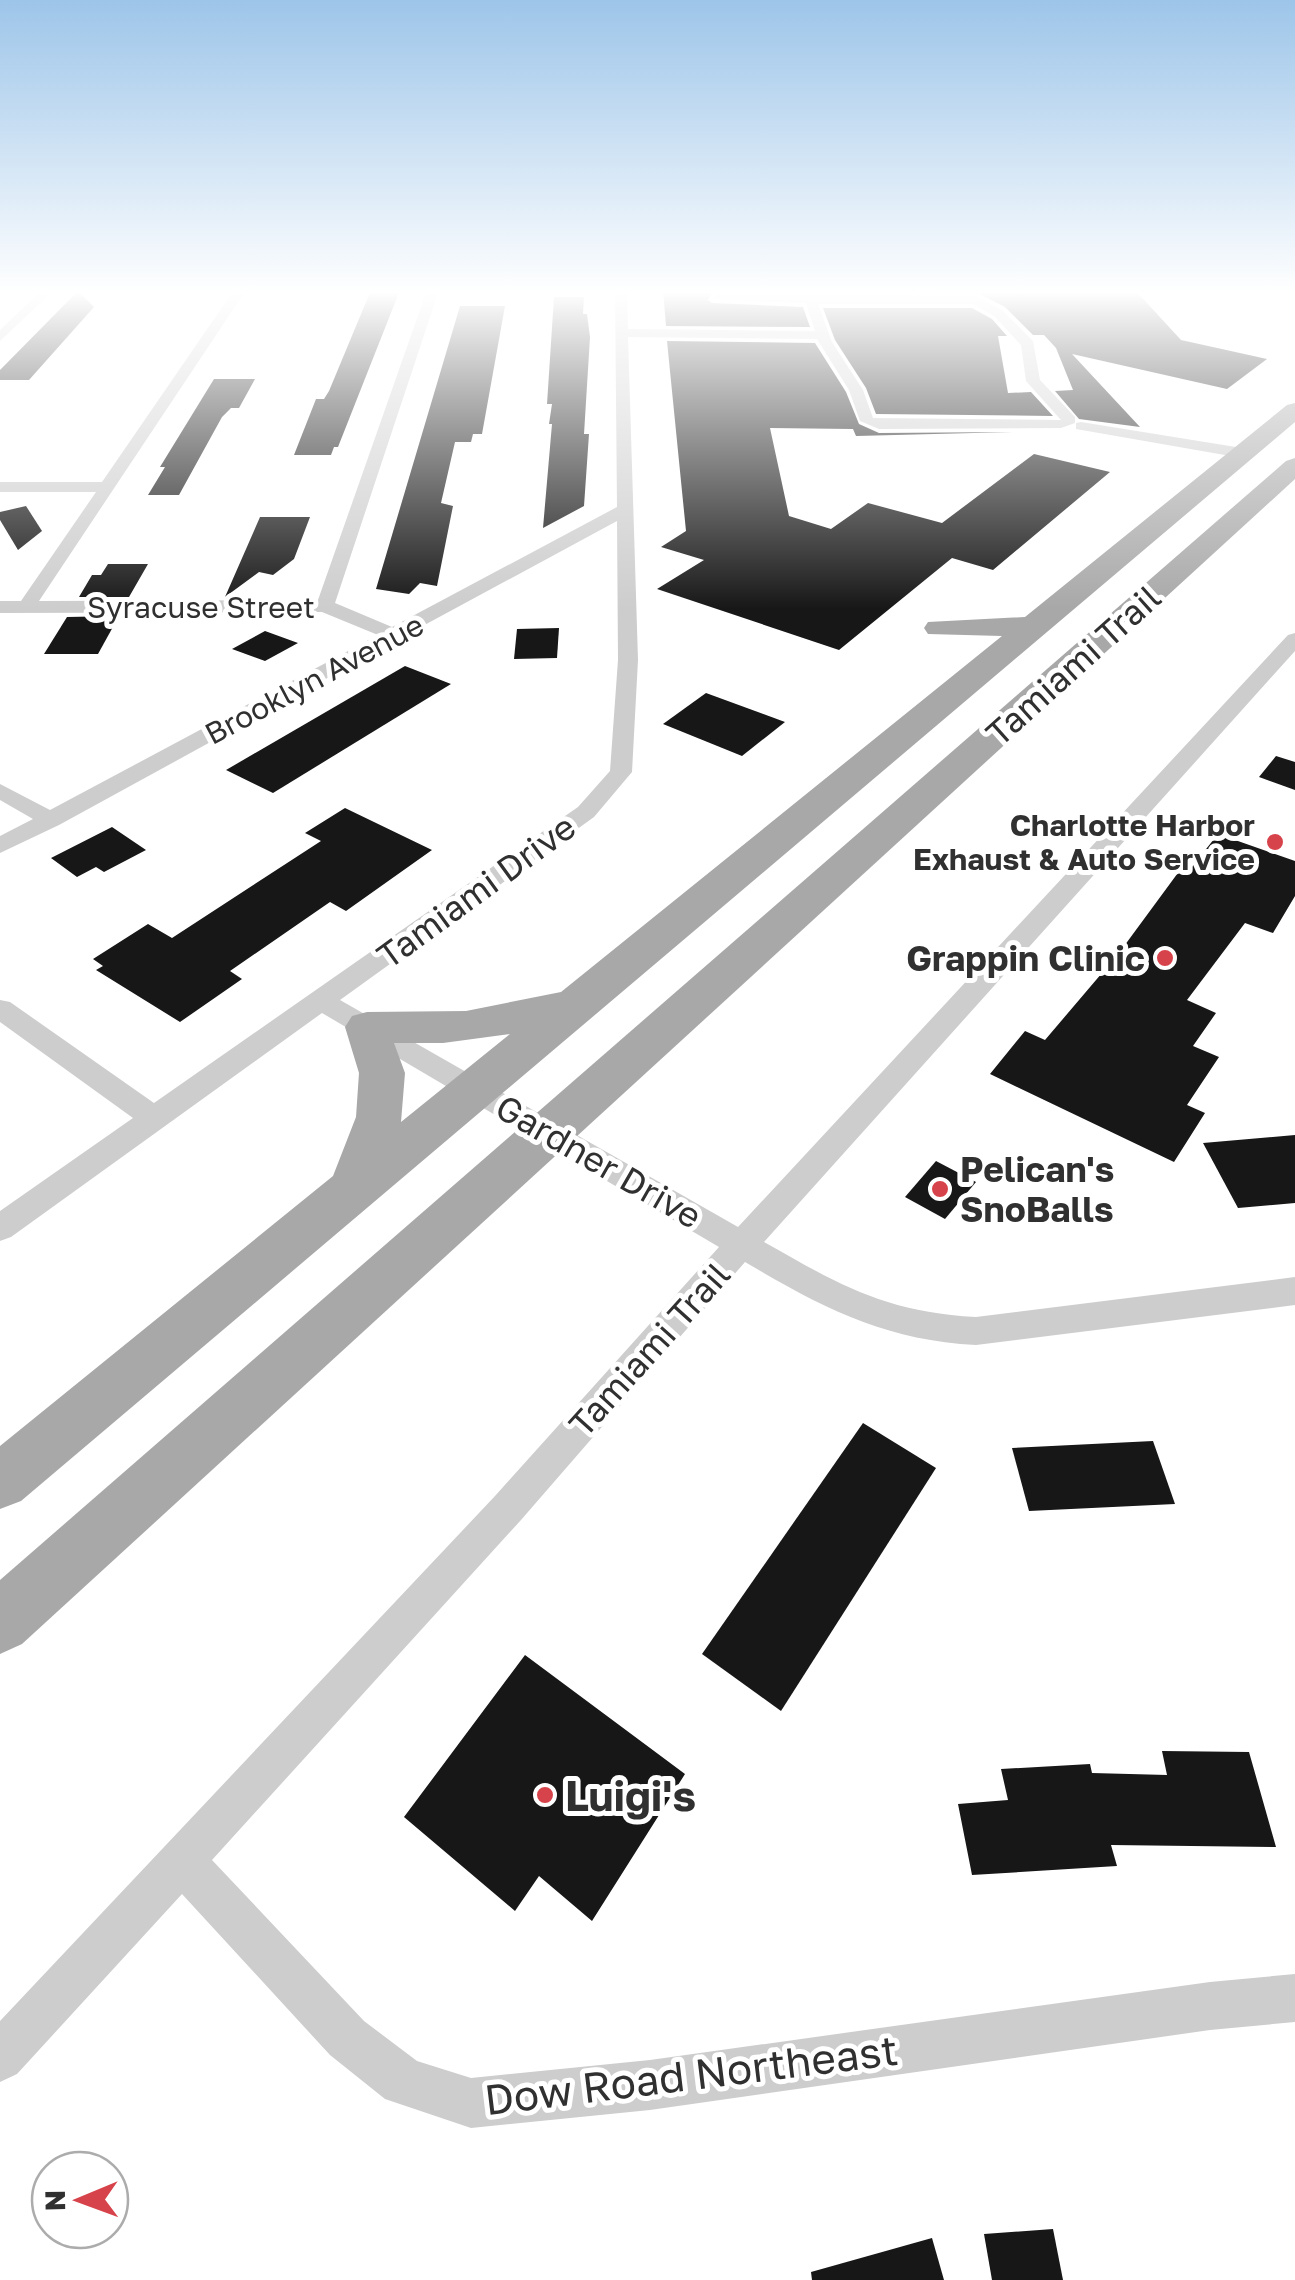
<svg xmlns="http://www.w3.org/2000/svg" width="1295" height="2280" viewBox="0 0 1295 2280" font-family="'Golos Text',sans-serif">
<style>
.building{fill:#171717}
.lines{fill:none;stroke-linecap:round;stroke-linejoin:round}
.street{fill:#cdcdcd;fill-rule:evenodd}
.primary{fill:#a8a8a8;fill-rule:evenodd}
.poi-dot{fill:#d7434b;stroke:#fff;stroke-width:4}
.labels{text-anchor:middle;dominant-baseline:central;stroke-width:10;stroke-linejoin:round;paint-order:stroke}
.far-street-label{font-size:30px;fill:#303030;stroke:#fff}
.far-poi-label{font-size:30px;font-weight:bold;fill:#303030;stroke:#fff;text-anchor:end}
.street-label{font-size:35px;fill:#303030;stroke:#fff}
.poi-label{font-size:35px;font-weight:bold;fill:#303030;stroke:#fff;text-anchor:end}
.near-poi-label{font-size:42px;font-weight:bold;fill:#303030;stroke:#fff;text-anchor:start}
.near-street-label{font-size:42px;fill:#303030;stroke:#fff}
</style>
<rect width="100%" height="100%" fill="#fff"/>
<g class="building">
<polygon points="371,290 400,290 338,447 334,447 331,455 294,455 316,399 324,399 329,391"/>
<polygon points="663,290 714,290 708,300 712,303 803,307 810,327 666,326"/>
<polygon points="801,290 1135,290 1181,340 1267,359 1227,389 1072,354 1140,427 1079,419 1055,391 1073,390 1056,348 1044,335 1033,335 1005,307 978,293"/>
<polygon points="78,291 94,307 29,380 0,380 0,370"/>
<polygon points="554,297 584,297 583,314 587,314 590,337 584,434 589,434 584,506 543,528 552,424 549,424 552,404 547,404"/>
<polygon points="460,306 505,306 482,434 473,434 471,442 455,442 441,503 453,506 437,586 420,583 409,594 376,589"/>
<polygon points="823,308 972,308 992,319 1007,336 998,336 1008,393 1031,392 1053,416 876,414 866,388 835,340"/>
<polygon points="667,341 815,343 846,392 859,424 879,433 1013,432 856,436 853,429 770,428 789,516 831,529 868,503 942,523 1034,454 1110,472 993,570 952,558 839,650 657,589 704,560 661,547 686,531"/>
<polygon points="214,379 255,379 239,408 231,408 222,417 179,495 148,495 165,467 160,467"/>
<polygon points="26,506 42,531 18,550 0,520 0,512"/>
<polygon points="260,517 310,517 294,559 273,575 259,572 225,597"/>
<polygon points="108,564 148,564 129,597 79,597 92,575 101,575"/>
<polygon points="119,616 98,654 44,654 67,617"/>
<polygon points="559,628 557,658 514,659 517,629"/>
<polygon points="265,631 298,643 265,661 232,649"/>
<polygon points="405,666 451,684 273,793 226,770"/>
<polygon points="706,693 785,722 742,756 663,724"/>
<polygon points="1276,756 1295,762 1295,790 1259,777"/>
<polygon points="345,808 432,850 346,911 330,902 230,971 242,979 180,1022 96,970 103,966 93,959 148,924 172,938 321,841 305,833"/>
<polygon points="112,827 146,850 104,872 96,867 77,877 51,858"/>
<polygon points="1218,834 1295,861 1295,896 1273,933 1245,923 1187,1000 1216,1013 1193,1046 1219,1057 1187,1105 1205,1113 1174,1162 990,1074 1025,1031 1045,1040 1119,953 1183,866 1191,868"/>
<polygon points="1295,1135 1295,1203 1238,1208 1203,1143"/>
<polygon points="936,1161 976,1182 945,1219 905,1197"/>
<polygon points="863,1423 936,1468 781,1711 702,1654"/>
<polygon points="1153,1441 1175,1504 1029,1511 1012,1448"/>
<polygon points="525,1655 685,1774 592,1921 539,1876 515,1911 404,1817"/>
<polygon points="1162,1751 1249,1752 1276,1847 1111,1845 1117,1866 972,1875 958,1804 1008,1800 1001,1769 1090,1764 1092,1773 1167,1775"/>
<polygon points="1053,2229 1063,2280 992,2280 984,2234"/>
<polygon points="932,2238 944,2280 812,2280 811,2272"/>
</g>
<g class="lines">
<g class="street">
<polygon points="42,290 54,290 0,341 0,330"/>
<path d="M234,290H246L39,601L318,600L427,290H439L335,603L392,627L617,507L615,290H627L628,329L815,331L806,303L712,299L716,292L976,296L1002,310L1033,341L1040,380L1075,417V423L1061,428L879,429L860,421L849,390L817,339L628,337L638,660L632,772L594,817L340,1000L738,1227L1288,635L1295,633V651L764,1242C840,1285 885,1312 976,1317L1295,1277V1305L976,1345C884,1340 823,1308 745,1262L521,1520L212,1860L364,2021L417,2061L471,2078L650,2060L1210,1982L1295,1974V2022L1210,2030L650,2110L471,2128L385,2099L330,2055L182,1894L17,2074L0,2082V2021L495,1496L719,1247L322,1013L11,1237L0,1241V1211L133,1118L0,1022V1000L10,1002L154,1103L578,807L610,771L618,660L617,521L406,635L404,640L395,641L59,825L0,853V836L33,819L0,800V784L50,810L378,635L322,612L0,613V601H21L96,492H0V482H102ZM818,304H973L994,316L1021,345L1026,381L1061,420L873,418L863,390L832,342Z"/>
<polygon points="1081,422 1242,448 1250,453 1242,458 1076,429 1076,423"/>
</g>
<g class="primary">
<path d="M1295,403V422L21,1501L0,1509V1446L333,1176L356,1117L359,1073L345,1027L352,1016L367,1012L466,1011L561,992L1002,636L928,634L924,628L928,622L1025,617L1287,405ZM510,1034L401,1122L405,1073L394,1043H443Z"/>
<polygon points="1295,458 1295,479 22,1644 0,1654 0,1580 1286,461"/>
</g>
</g>
<linearGradient id="sky" x2="0" y2="1"><stop stop-color="#9dc5e9"/><stop offset="0.48" stop-color="#fff"/><stop offset="1" stop-color="#fff" stop-opacity="0"/></linearGradient>
<rect width="1295" height="609" fill="url(#sky)"/>
<g class="poi-dot">
<circle cx="1275" cy="842" r="10"/>
<circle cx="1165" cy="958" r="10"/>
<circle cx="940" cy="1189" r="10"/>
<circle cx="545" cy="1795" r="10"/>
</g>
<g class="labels">
<g class="far-street-label">
<text x="201" y="607">Syracuse Street</text>
<text transform="translate(314 679) rotate(-28)">Brooklyn Avenue</text>
</g>
<g class="far-poi-label">
<text x="1255" y="825">Charlotte Harbor<tspan x="1255" dy="34">Exhaust &amp; Auto Service</tspan></text>
</g>
<g class="street-label">
<text transform="translate(1073 665) rotate(-42)">Tamiami Trail</text>
<text transform="translate(476 891) rotate(-36)">Tamiami Drive</text>
<text transform="translate(599 1161) rotate(30)">Gardner Drive</text>
<text transform="translate(649 1349) rotate(-48)">Tamiami Trail</text>
</g>
<g class="poi-label">
<text x="1145" y="958">Grappin Clinic</text>
<text x="960" y="1169" text-anchor="start">Pelican's<tspan x="960" dy="40">SnoBalls</tspan></text>
</g>
<g class="near-poi-label">
<text x="565" y="1795">Luigi's</text>
</g>
<g class="near-street-label">
<text transform="translate(691 2074) rotate(-7)">Dow Road Northeast</text>
</g>
</g>
<g transform="translate(80 2200) rotate(269)"><circle r="48" fill="#ffffff" stroke="#acacac" stroke-width="2.5"/>
<path d="M0-8L18 38L0 25L-18 38Z" fill="#d7434b"/>
<text y="-15" font-size="28" font-weight="bold" text-anchor="middle" fill="#303030">N</text>
</g>
</svg>
